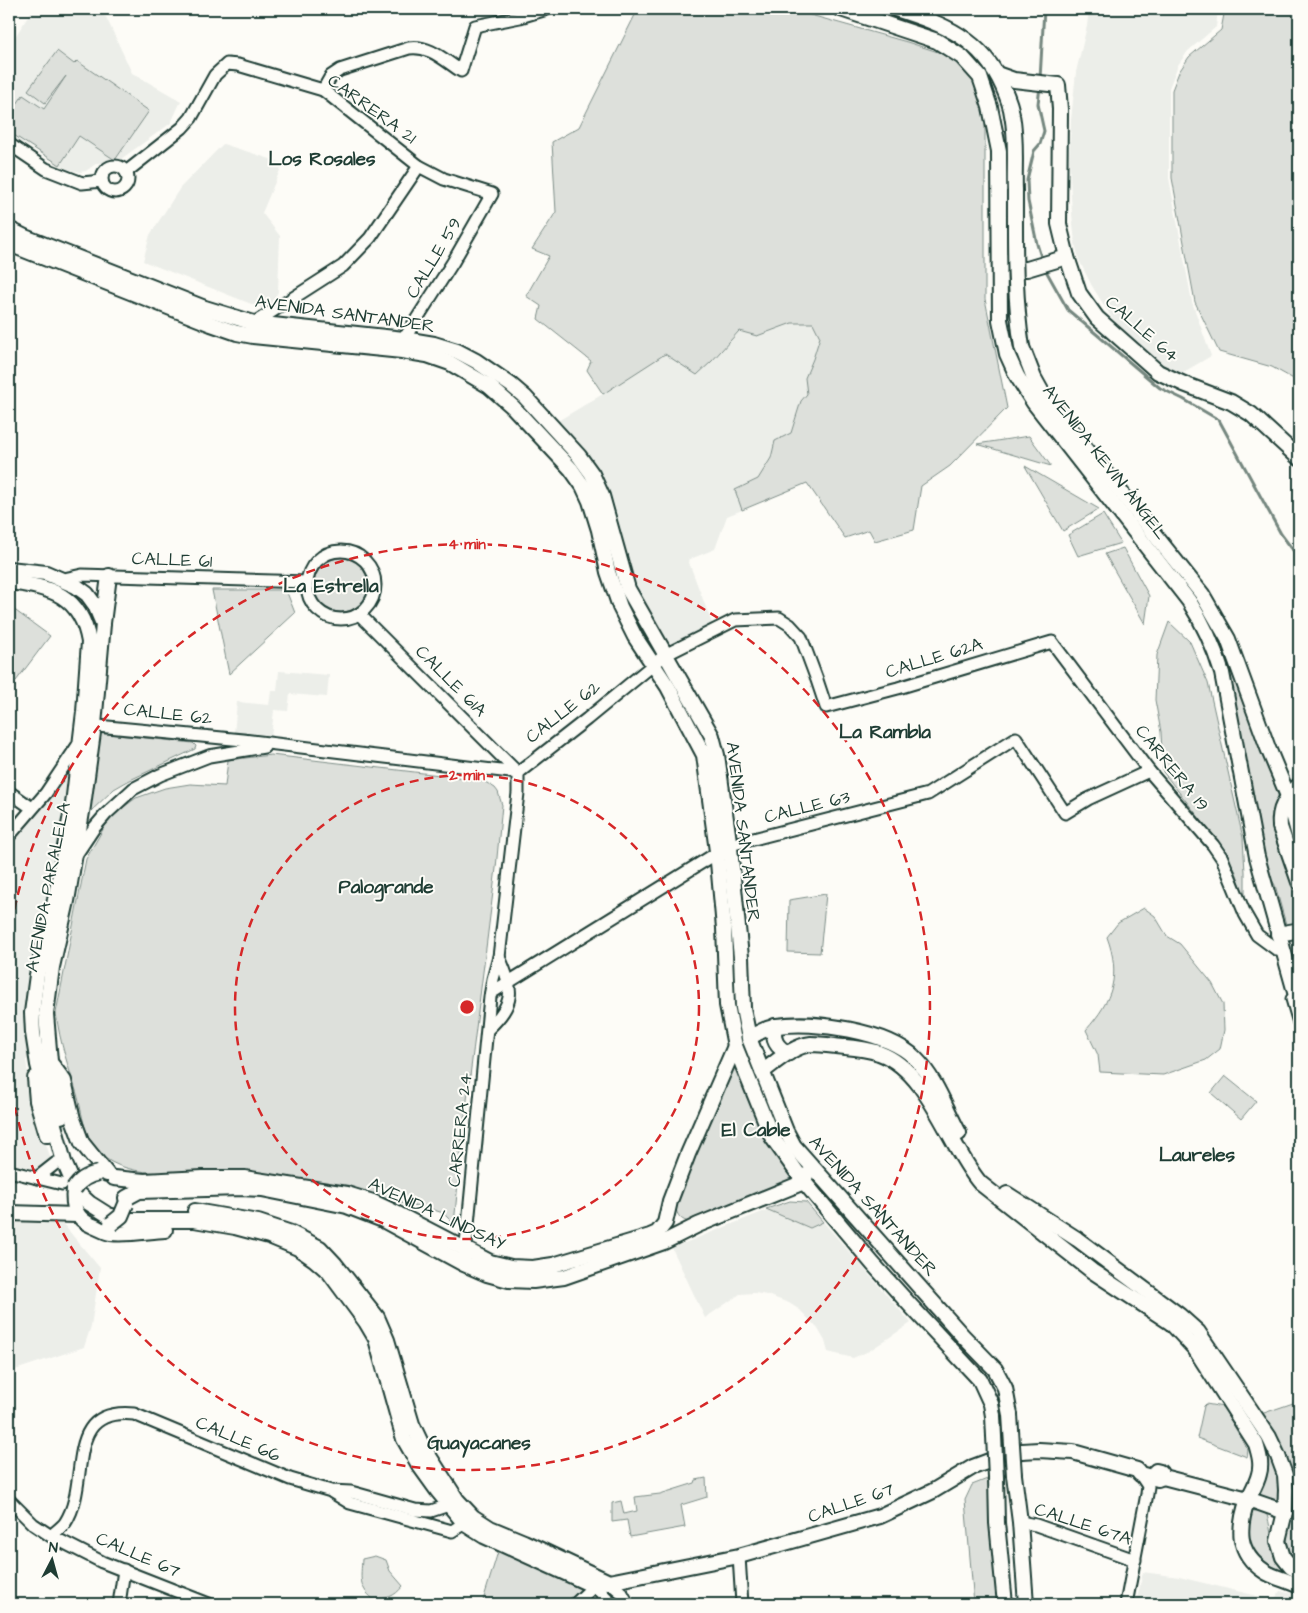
<svg xmlns="http://www.w3.org/2000/svg" width="1308" height="1613" viewBox="0 0 1308 1613" font-family="'Architects Daughter',sans-serif">
<style>
.built{fill:#eceee9}
.green{fill:#dde0db;stroke:#7e8e88}
.lines{fill:none;stroke-linecap:round;stroke-linejoin:round}
.stream{stroke:#75877f;stroke-width:3}
.minor-casing{stroke:#1f3d34;stroke-width:15}
.major-casing{stroke:#1f3d34;stroke-width:18}
.minor{stroke:#fdfcf7;stroke-width:11}
.major{stroke:#fdfcf7;stroke-width:14}
.major-bridge-casing{stroke:#1f3d34;stroke-width:18;stroke-linecap:butt}
.major-bridge{stroke:#fdfcf7;stroke-width:14}
.ring{fill:none;stroke:#d62828;stroke-width:2.5;stroke-dasharray:9 6}
.labels{text-anchor:middle;dominant-baseline:central;stroke-width:4;stroke-linejoin:round;paint-order:stroke}
.street-label{font-size:18px;fill:#1f3d34;stroke:#fdfcf7}
.neighbourhood-label{font-size:19px;font-weight:bold;fill:#1f3d34;stroke:#fdfcf7}
.centre{fill:#d62828;stroke:#fdfcf7;stroke-width:2.5}
.ring-label{font-size:15px;text-anchor:middle;font-weight:bold;fill:#d62828;stroke:#fdfcf7;stroke-width:4;stroke-linejoin:round;paint-order:stroke}
</style>
<rect width="100%" height="100%" fill="#fdfcf7"/>
<filter id="ink" filterUnits="userSpaceOnUse"><feTurbulence type="fractalNoise" baseFrequency=".02" numOctaves="2"/><feDisplacementMap in="SourceGraphic" scale="10" xChannelSelector="R" yChannelSelector="G"/><feConvolveMatrix kernelMatrix="1 2 1 2 8 2 1 2 1" color-interpolation-filters="sRGB"/></filter>
<g filter="url(#ink)">
<g class="built">
<polygon points="33,9 86,9 106,17 132,73 181,101 171,123 114,164 97,163 86,171 80,172 67,169 9,135 9,46"/>
<polygon points="1089,9 1218,9 1216,27 1188,51 1178,65 1169,88 1169,178 1192,302 1211,356 1182,373 1163,365 1136,342 1112,318 1092,286 1079,260 1075,243 1072,214 1069,160 1071,120 1076,72 1087,26"/>
<polygon points="223,144 283,163 262,213 280,236 278,292 270,305 264,309 143,261 150,235 180,188"/>
<polygon points="792,323 813,323 820,337 813,359 805,378 807,394 801,401 791,433 775,441 771,458 758,479 735,490 742,510 727,516 715,549 688,560 713,626 664,646 632,574 614,503 591,460 556,422 603,394 665,353 712,361 739,331 757,336"/>
<polygon points="279,671 329,675 327,697 290,694 288,711 274,710 271,737 234,734 237,702 269,705 271,691 277,691"/>
<polygon points="75,756 36,988 38,1058 26,1060 30,1089 52,1164 37,1175 9,1169 9,835"/>
<polygon points="9,1193 11,1220 63,1224 100,1268 91,1326 84,1347 9,1372"/>
<polygon points="790,1201 806,1202 911,1323 869,1351 853,1358 828,1352 825,1341 818,1329 800,1310 789,1303 767,1295 754,1293 740,1294 705,1318 672,1248"/>
<polygon points="1143,1572 1179,1577 1274,1600 1280,1591 1299,1595 1299,1604 1136,1604"/>
</g>
<g class="green">
<polygon points="638,9 676,12 678,9 795,9 807,14 907,42 938,52 958,63 977,83 985,111 985,299 1007,408 950,466 921,486 914,530 875,541 869,530 845,538 807,483 742,510 735,490 758,479 771,458 775,441 791,433 801,401 807,394 805,378 813,359 820,337 813,323 792,323 757,336 739,331 712,361 697,375 665,354 603,394 587,370 591,361 538,319 541,306 526,296 549,256 532,249 556,212 552,142 579,127"/>
<polygon points="1225,9 1299,9 1299,382 1272,367 1219,352 1195,302 1172,178 1172,90 1179,72 1189,57 1221,30"/>
<polygon points="57,51 74,64 77,61 149,111 115,160 79,136 60,165 9,132 9,116 23,95 44,109 66,76 45,103 28,90"/>
<polygon points="1029,436 1051,466 977,444"/>
<polygon points="1025,466 1099,509 1063,531"/>
<polygon points="1103,514 1121,543 1078,556 1068,535"/>
<polygon points="1123,548 1149,596 1145,624 1105,554"/>
<circle cx="341" cy="585" r="27"/>
<polygon points="212,590 286,590 295,613 229,674"/>
<polygon points="9,606 50,636 16,681 9,675"/>
<polygon points="1210,618 1226,650 1277,789 1278,795 1275,814 1280,840 1299,894 1299,919 1294,925 1287,928 1275,885 1266,870 1207,620"/>
<polygon points="1169,622 1190,642 1208,683 1243,838 1245,872 1245,898 1236,872 1225,852 1205,825 1163,772 1161,732 1155,700 1157,655"/>
<polygon points="97,733 193,743 196,746 195,749 128,781 114,789 89,813"/>
<path d="M271,755L482,780L495,788L498,792L502,805L496,868L463,1132L454,1224L443,1213L428,1208C383,1200 339,1192 294,1183C274,1180 252,1173 231,1172C193,1170 130,1183 99,1153C83,1137 83,1114 77,1094C68,1065 60,1044 56,1013L86,859L110,817L136,798L165,788L190,784L225,786L228,760Z"/>
<polygon points="826,894 820,953 788,952 789,900"/>
<path d="M1144,908L1155,916L1167,936L1180,944L1212,983L1223,1004L1224,1030L1220,1049L1206,1060L1163,1075L1100,1072L1098,1055L1086,1030C1113,1000 1121,975 1107,937L1118,923Z"/>
<polygon points="1299,937 1299,996 1283,939"/>
<path d="M736,1060L796,1179L689,1222C676,1219 674,1208 677,1196Z"/>
<polygon points="1225,1076 1256,1101 1241,1119 1211,1093"/>
<polygon points="790,1201 806,1202 823,1222 810,1228 766,1209"/>
<polygon points="1299,1401 1299,1561 1295,1559 1288,1550 1287,1536 1290,1511 1291,1473 1284,1451 1261,1414"/>
<polygon points="1206,1404 1223,1407 1248,1450 1247,1457 1197,1438 1204,1406"/>
<path d="M1256,1434C1272,1454 1282,1476 1279,1501L1257,1495Z"/>
<polygon points="706,1478 707,1497 681,1505 685,1527 630,1537 627,1520 612,1522 612,1503 621,1501 624,1514 637,1511 635,1497 660,1494 695,1483 696,1480"/>
<polygon points="990,1478 999,1604 974,1604 965,1500 972,1485"/>
<path d="M1259,1510L1267,1515C1272,1530 1272,1564 1287,1572C1290,1574 1296,1574 1299,1575V1581C1280,1572 1246,1561 1246,1535C1246,1527 1248,1519 1250,1512Z"/>
<polygon points="501,1542 594,1586 573,1604 482,1604"/>
<path d="M375,1556L386,1560L390,1571L403,1586C394,1597 387,1599 373,1599C358,1586 361,1578 362,1559Z"/>
</g>
<g class="lines">
<g class="stream">
<polyline points="1040,79 1044,9"/>
<polyline points="1040,86 1038,104 1044,131 1040,144 1034,151 1027,180 1028,201 1037,244 1042,260"/>
<polyline points="1045,269 1068,310 1160,388 1183,399 1219,420 1281,534 1299,558"/>
</g>
<g class="minor-casing">
<g id="minor">
<path d="M323,90L331,76L340,70L409,48C429,45 444,60 461,71L475,26L520,17L547,9"/>
<polyline points="9,144 46,169 82,183 102,181"/>
<circle cx="115" cy="179" r="13"/>
<polyline points="126,172 182,128 191,118 215,75 227,64 238,65 323,90 419,166 444,179 492,194 453,262 404,339"/>
<polyline points="251,325 343,266 370,238 419,166"/>
<circle cx="341" cy="585" r="34"/>
<polyline points="59,580 82,575 307,582"/>
<polyline points="359,614 518,773"/>
<polyline points="87,725 243,740 518,773 587,719 665,655 735,620 779,618 790,625 801,637 817,680 826,707 898,688 1052,642 1149,771 1213,845 1222,858 1245,914 1257,935 1276,949"/>
<polyline points="9,792 32,808"/>
<polyline points="9,836 46,793 80,742"/>
<polyline points="76,855 94,828 106,814 133,789 160,775 209,756 264,747"/>
<polyline points="491,993 730,845 928,794 1016,738 1065,813 1088,799 1149,771"/>
<polyline points="1292,999 1299,1023"/>
<path d="M488,1029C515,1003 514,991 499,957"/>
<polyline points="9,1171 62,1184"/>
<polyline points="37,1178 56,1163"/>
<polyline points="465,1255 490,997 493,979 499,957 518,793 518,773"/>
<polyline points="332,1492 350,1503 452,1531 471,1519"/>
<polyline points="9,1500 33,1524 51,1536 102,1562 209,1604"/>
<polyline points="1020,1522 1036,1525 1135,1560"/>
<path d="M51,1536C55,1532 61,1528 65,1523C92,1483 61,1407 134,1414L290,1479L331,1491L351,1492L415,1510L431,1511L449,1505"/>
<polyline points="739,1556 742,1604"/>
<polyline points="609,1582 622,1593 628,1604"/>
<polyline points="119,1604 124,1570"/>
<polyline points="575,1604 594,1586 613,1604"/>
<polyline points="1126,1604 1147,1494 1148,1486 1140,1474"/>
</g>
</g>
<g class="major-casing">
<g id="major">
<path d="M841,9L937,41L962,57L980,77L990,107L999,151L1000,320L1007,354L1017,376L1034,403L1189,601C1204,624 1214,647 1222,673L1257,857L1299,1006"/>
<path d="M896,9C943,24 982,38 1003,87C1007,96 1011,105 1012,115C1017,140 1014,167 1015,191"/>
<polyline points="997,74 1014,80 1058,85 1060,109 1059,224 1067,257 1079,293 1097,318 1158,372 1184,384 1231,402 1251,414 1299,458"/>
<polyline points="9,229 25,237 205,308 254,323 404,339 434,344 457,351 476,361 511,385 525,397 579,456 592,474 602,496 628,589 712,736 717,755 730,848 741,957 743,1008 749,1038 786,1131 794,1146 962,1335 995,1369 1005,1388 1010,1415"/>
<polyline points="9,244 211,324 237,333 253,336 402,351 427,355 450,363 489,386 513,407 571,469 583,486 590,501 599,530 608,572 620,607 635,637 668,687 704,755 717,851 724,928 727,1005 735,1046 772,1137 804,1182 873,1264 910,1305 980,1380 991,1404 993,1416"/>
<polyline points="1008,261 1014,269 1027,269 1067,257"/>
<polyline points="1022,347 1034,378 1044,396 1202,594 1228,639 1268,748 1288,796 1299,836"/>
<polyline points="9,569 46,573 76,586 87,594 95,605 103,624 94,725 83,806 67,901 52,967 46,1014 50,1061 61,1116"/>
<path d="M9,582C51,587 81,595 89,642L84,712L73,804L55,900L37,975L32,1013L33,1033L38,1065L64,1162L77,1192L89,1203L108,1215L127,1220H194L235,1227L269,1236L298,1248L314,1259L329,1272L366,1322L376,1339L404,1439L419,1465L437,1490L465,1524L484,1536L594,1586L609,1582L739,1556L880,1516L933,1491L973,1467L1005,1455L1022,1451L1039,1450L1073,1452L1137,1470L1140,1474L1158,1479L1163,1477"/>
<polyline points="103,623 109,576"/>
<path d="M1299,785C1286,798 1278,808 1280,827L1299,882"/>
<polyline points="1278,934 1295,931 1299,933"/>
<path d="M775,1026C772,1039 776,1048 789,1053"/>
<path d="M749,1038C757,1033 767,1028 777,1026C813,1020 888,1031 915,1058C936,1079 945,1107 959,1133"/>
<polyline points="52,1065 64,1081 73,1119 82,1143 107,1174"/>
<path d="M762,1072C776,1062 793,1046 811,1044C822,1044 834,1046 845,1047C857,1048 867,1049 879,1053C929,1071 948,1145 980,1183L1092,1271L1171,1323L1195,1349L1256,1444C1259,1454 1262,1464 1259,1474C1257,1483 1252,1491 1248,1499C1238,1527 1236,1552 1264,1571C1274,1578 1288,1580 1299,1586"/>
<polyline points="35,1078 37,1101 47,1135"/>
<polyline points="114,1178 144,1181 203,1178 244,1178 347,1194 373,1202 390,1210 490,1262 511,1267 533,1268 553,1265 650,1236 657,1233 665,1223 670,1201 688,1154 735,1046"/>
<path d="M74,1189C72,1207 76,1219 93,1226C99,1228 104,1232 111,1233C128,1235 148,1231 165,1230"/>
<polyline points="1007,1194 1077,1239 1179,1315 1198,1332 1269,1437 1278,1456 1285,1475 1286,1490 1285,1512 1278,1541 1283,1557 1291,1567 1299,1571"/>
<polyline points="126,1198 139,1191 240,1188 262,1189 347,1206 383,1220 464,1264 487,1274 509,1280 533,1281 564,1277 664,1242 698,1225 804,1182 806,1175"/>
<polyline points="195,1211 258,1222 291,1233 320,1248 335,1264 377,1317 387,1340 412,1424 422,1445 457,1500 473,1517 490,1528 524,1542 609,1582"/>
<polyline points="9,1213 77,1215"/>
<polyline points="1156,1471 1160,1472 1163,1477 1248,1499 1285,1512"/>
<polyline points="1014,1475 1020,1522 1026,1604"/>
<polyline points="996,1477 997,1523 1005,1604"/>
</g>
</g>
<use href="#minor" class="minor"/>
<use href="#major" class="major"/>
<g class="major-bridge-casing">
<g id="major-bridge">
<path d="M1015,191C1015,244 1014,295 1022,347"/>
<path d="M74,1189C80,1179 88,1175 99,1173"/>
<polyline points="111,1224 121,1216 126,1204"/>
<polyline points="1010,1415 1014,1475"/>
<polyline points="993,1416 996,1477"/>
</g>
</g>
<use href="#major-bridge" class="major-bridge"/>
</g>
</g>
<g class="ring">
<circle cx="467" cy="1007" r="232"/>
<path d="M9 939A463 463 0 1 1 9 1075"/>
</g>
<g class="labels">
<g class="street-label">
<text transform="translate(372 109) rotate(36)">CARRERA 21</text>
<text transform="translate(434 258) rotate(-59)">CALLE 59</text>
<text transform="translate(345 314) rotate(8)">AVENIDA SANTANDER</text>
<text transform="translate(1142 329) rotate(41)">CALLE 64</text>
<text transform="translate(1105 462) rotate(52)">AVENIDA KEVIN ÁNGEL</text>
<text transform="translate(172 560) rotate(2)">CALLE 61</text>
<text transform="translate(934 658) rotate(-17)">CALLE 62A</text>
<text transform="translate(451 681) rotate(45)">CALLE 61A</text>
<text transform="translate(563 712) rotate(-38)">CALLE 62</text>
<text transform="translate(168 714) rotate(6)">CALLE 62</text>
<text transform="translate(1172 768) rotate(51)">CARRERA 19</text>
<text transform="translate(807 807) rotate(-14)">CALLE 63</text>
<text transform="translate(743 832) rotate(83)">AVENIDA SANTANDER</text>
<text transform="translate(48 887) rotate(-79)">AVENIDA PARALELA</text>
<text transform="translate(460 1130) rotate(-84)">CARRERA 24</text>
<text transform="translate(873 1206) rotate(48)">AVENIDA SANTANDER</text>
<text transform="translate(437 1214) rotate(25)">AVENIDA LINDSAY</text>
<text transform="translate(238 1439) rotate(23)">CALLE 66</text>
<text transform="translate(851 1503) rotate(-19)">CALLE 67</text>
<text transform="translate(1083 1524) rotate(18)">CALLE 67A</text>
<text transform="translate(138 1555) rotate(23)">CALLE 67</text>
</g>
<g class="neighbourhood-label">
<text x="322" y="159">Los Rosales</text>
<text x="331" y="586">La Estrella</text>
<text x="885" y="732">La Rambla</text>
<text x="386" y="887">Palogrande</text>
<text x="756" y="1130">El Cable</text>
<text x="1197" y="1155">Laureles</text>
<text x="479" y="1443">Guayacanes</text>
</g>
</g>
<circle cx="467" cy="1007" r="8" class="centre"/>
<g class="ring-label">
<text x="467" y="549">4 min</text>
<text x="467" y="780">2 min</text>
</g>
<rect width="1308" height="1613" fill="none" stroke="#fdfcf7" stroke-width="30"/>
<rect x="15" y="15" width="1278" height="1583" fill="none" stroke="#1f3d34" stroke-width="2" filter="url(#ink)"/>
<g transform="translate(52 1560) rotate(6)" stroke="#fdfcf7" stroke-width="4" paint-order="stroke">
<path d="M0-4L9 19L0 12L-9 19Z" fill="#1f3d34"/>
<text y="-8" font-size="14" font-weight="bold" text-anchor="middle" fill="#1f3d34">N</text>
</g>
</svg>
